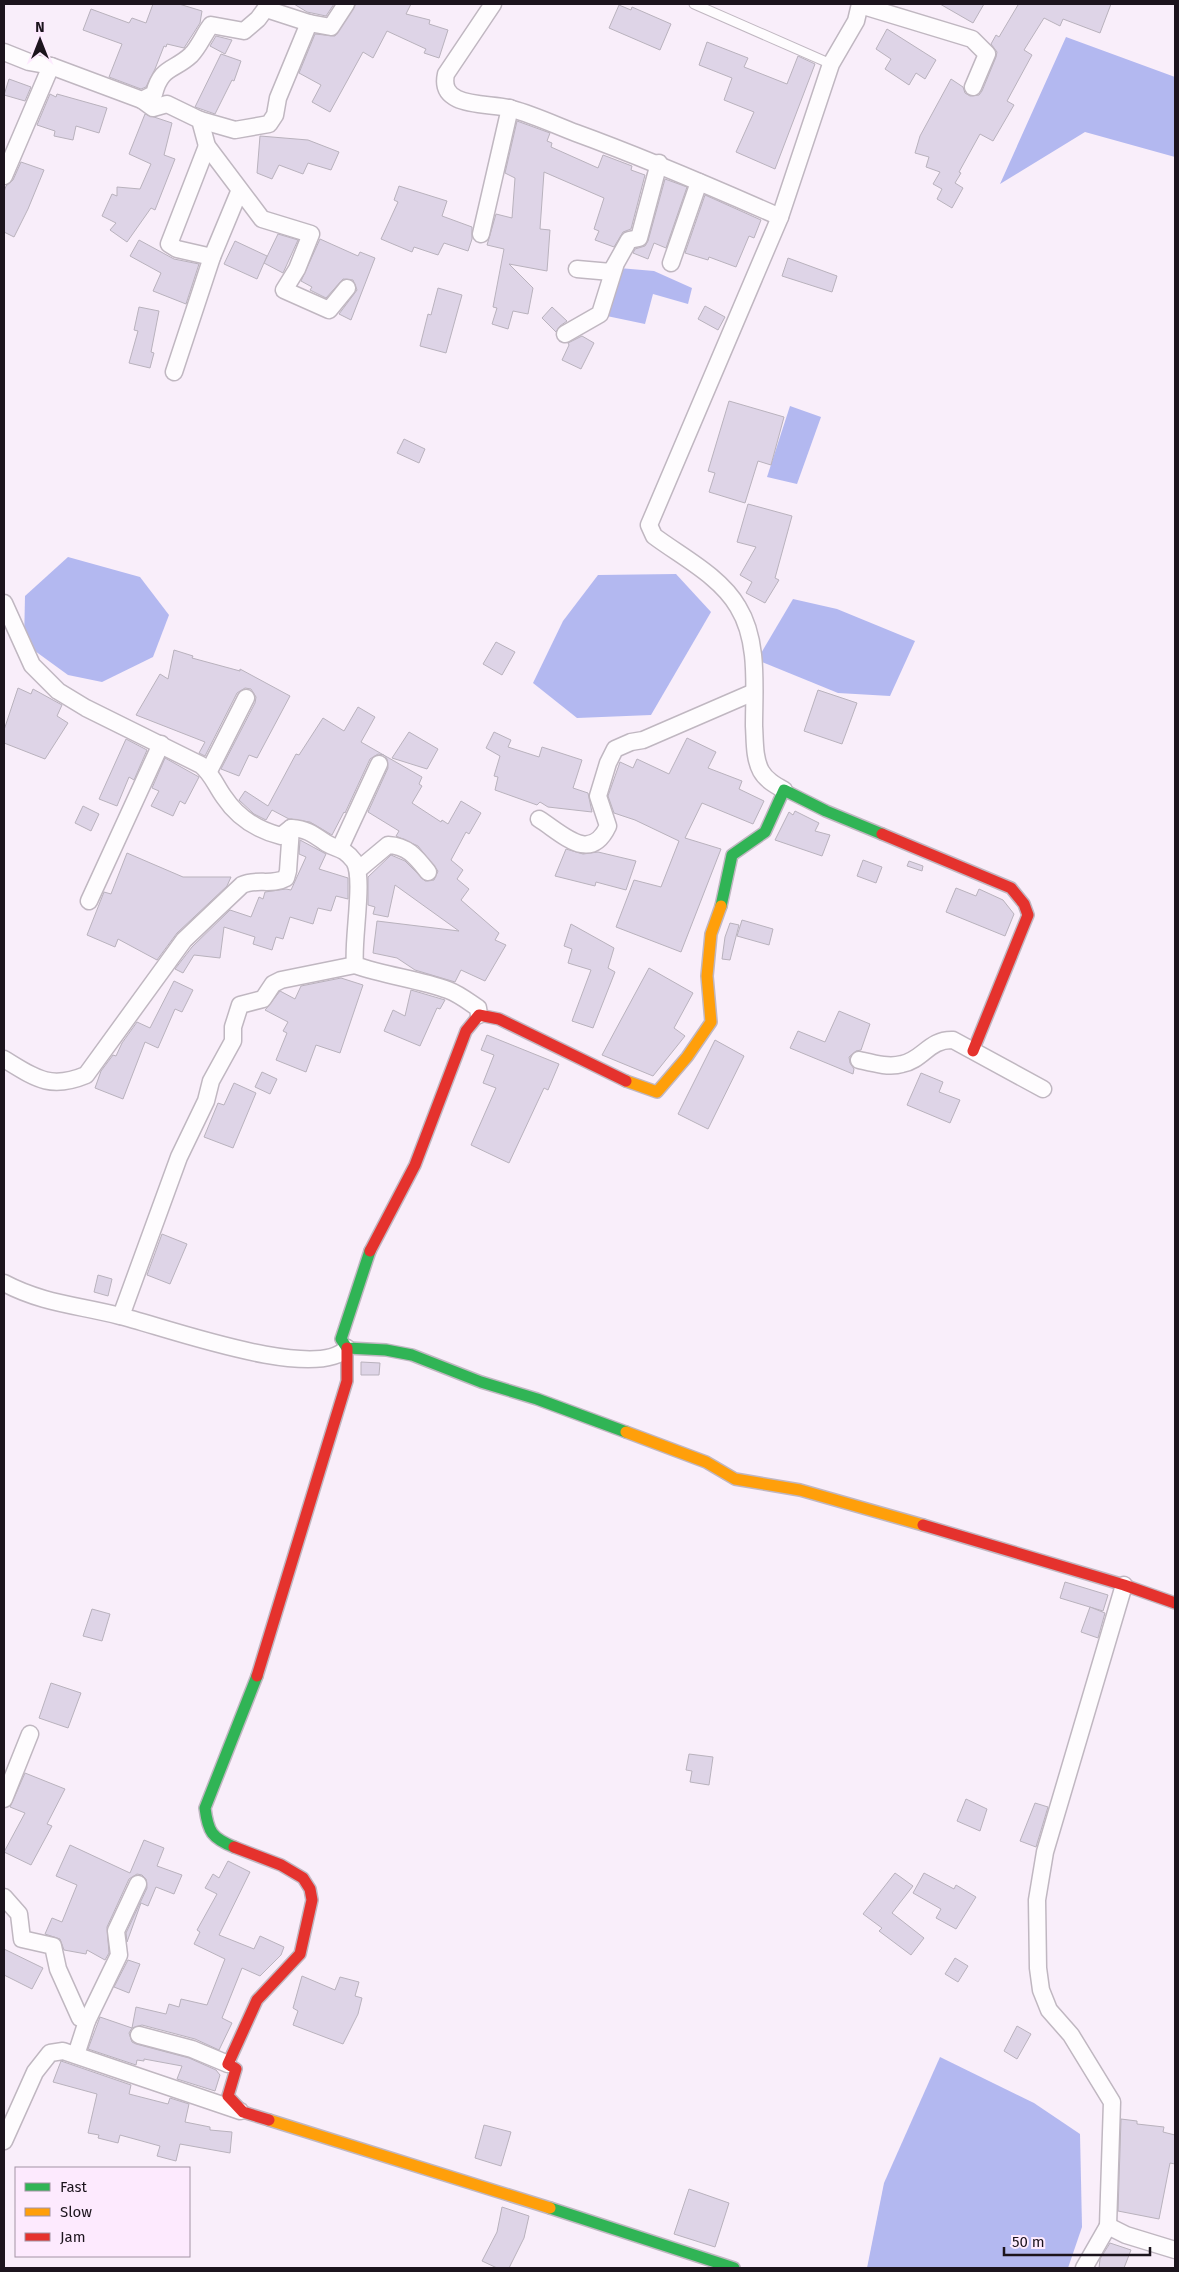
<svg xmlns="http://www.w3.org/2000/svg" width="1179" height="2272" viewBox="0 0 1179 2272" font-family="'Fira Sans',sans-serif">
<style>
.water{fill:#b3b8f0}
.building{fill:#ded4e7;stroke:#b9b2bd}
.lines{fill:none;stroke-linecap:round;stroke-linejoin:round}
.lane-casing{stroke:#c0b7c1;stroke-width:11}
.street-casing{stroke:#c0b7c1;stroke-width:19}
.fast-casing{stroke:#c0b7c1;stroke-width:14}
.slow-casing{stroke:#c0b7c1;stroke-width:14}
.jam-casing{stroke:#c0b7c1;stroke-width:14}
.lane{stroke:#fefcfe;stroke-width:9}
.street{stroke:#fefcfe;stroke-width:16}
.fast{stroke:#30b455;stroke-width:11}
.slow{stroke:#ff9f0a;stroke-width:11}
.jam{stroke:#e5322d;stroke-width:11}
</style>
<rect width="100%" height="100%" fill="#f9eefa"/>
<g class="water">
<polygon points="1066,37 1175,77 1175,157 1085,132 1000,184"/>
<polygon points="619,268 654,271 692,288 688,304 653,294 645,324 602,315"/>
<polygon points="790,406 821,417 797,484 767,477"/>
<polygon points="68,557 140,577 169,615 153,657 102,682 68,675 24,643 25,596"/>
<polygon points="676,574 711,612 651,715 577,718 533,683 563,621 598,575"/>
<polygon points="793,599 837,609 915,641 890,696 838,693 757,660"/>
<polygon points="940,2057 1034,2103 1080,2134 1082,2227 1068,2268 867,2268 884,2183"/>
</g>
<g class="building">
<polygon points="153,4 179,4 202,11 200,23 184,48 167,44 166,47 164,46 155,69 146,87 141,89 109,77 122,44 83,30 91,9 129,23 132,18 146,23"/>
<polygon points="294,4 334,4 326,16 307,12"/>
<polygon points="356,4 411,4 406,14 430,20 429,24 448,30 439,58 424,53 426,49 387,31 373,58 363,52 330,112 312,102 321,85 299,73 315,34 335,36"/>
<polygon points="940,4 984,4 973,23"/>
<polygon points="1016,4 1111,4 1100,33 1063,19 1060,26 1044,18 1024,50 1032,55 1007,101 1014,105 993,141 980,134 959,172 961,173 955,183 963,188 952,208 937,199 942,189 933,184 940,172 926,167 929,157 915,153 920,136 951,79 963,87 965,93 970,96 979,95 982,91 996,57 997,52 991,44 996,35 999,37 1018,5"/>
<polygon points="619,5 631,10 632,7 671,24 660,50 609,28"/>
<polygon points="887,29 936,60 925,79 916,73 909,85 885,69 891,59 876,49"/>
<polygon points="216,36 232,40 225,54 210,46"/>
<polygon points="707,42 748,58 744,67 787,84 798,56 815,64 775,169 736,152 754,112 724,100 732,78 699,65"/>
<polygon points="221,54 241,61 234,81 232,80 215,114 195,107"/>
<polygon points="9,79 31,87 25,101 4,95"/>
<polygon points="50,94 56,97 57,94 107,108 99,133 76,126 73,140 54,136 55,131 37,125"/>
<polygon points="145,114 172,123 164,155 175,159 155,210 151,208 127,242 110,230 116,223 102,216 112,194 117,196 117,187 140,189 151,164 129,154"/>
<polygon points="517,121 550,133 547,141 552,143 551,147 598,168 603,155 632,166 631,170 645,175 631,229 623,232 614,247 595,240 599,231 594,229 604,198 544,172 540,229 550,230 547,271 509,264 533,288 528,314 513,311 508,329 492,324 497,308 493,307 504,249 487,245 496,214 512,218 515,178 505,173"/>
<polygon points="260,136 308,140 339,152 331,170 308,163 303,174 279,165 272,179 257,173"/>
<polygon points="21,162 44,170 28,209 14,237 4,232 4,192 6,186 13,180"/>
<polygon points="665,179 687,187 666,248 654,243 648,259 633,253 635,249 645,246 648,241"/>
<polygon points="399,186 447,201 442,216 472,227 472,239 468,251 444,243 438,255 414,247 412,252 381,239 398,202 394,200"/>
<polygon points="705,195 761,220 754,238 749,236 736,267 709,257 708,260 685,253"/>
<polygon points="278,234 298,240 283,273 264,263"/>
<polygon points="320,239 358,256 360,252 375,258 351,320 339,314 357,290 353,280 343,279 326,298 310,290 312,287 301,281"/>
<polygon points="139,240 174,259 199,264 186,304 153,291 161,273 130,256"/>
<polygon points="235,241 267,256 257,279 224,264"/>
<polygon points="788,258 837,276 832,292 782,276"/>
<polygon points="438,288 462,295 446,353 420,346 428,314 431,315"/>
<polygon points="705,306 725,317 718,330 698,319"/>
<polygon points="139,307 159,311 151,352 154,353 150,368 129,363 138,331 134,330"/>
<polygon points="552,307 567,321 560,326 556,332 542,318"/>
<polygon points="582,336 594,343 581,369 562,360 569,345 568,343"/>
<polygon points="729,401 784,417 771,465 758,461 745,503 709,492 715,473 708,471"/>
<polygon points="404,439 425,449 419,463 397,453"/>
<polygon points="748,504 792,516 775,578 779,580 765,603 746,593 752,582 740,575 756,547 737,542"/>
<polygon points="496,642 515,652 502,675 483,664"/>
<polygon points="174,650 193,656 192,658 240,671 240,669 290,696 257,758 249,755 239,776 221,769 255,703 256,697 251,689 245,688 237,693 205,756 199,753 205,742 136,715 160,674 168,679"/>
<polygon points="18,688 31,694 33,689 62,705 57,716 68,723 45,759 4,743 4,730"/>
<polygon points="818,690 857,703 842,744 804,731"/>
<polygon points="358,707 375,717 361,742 422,777 419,784 422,786 412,803 441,822 442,820 448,824 461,801 481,813 469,834 466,832 451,860 463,870 457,879 469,889 461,900 499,933 495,940 506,945 485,981 461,970 455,982 415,970 397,958 373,953 377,921 459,931 395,885 388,917 373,914 375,907 368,905 368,877 391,855 405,861 425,881 434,880 438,871 418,846 396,836 399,831 368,812 388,768 387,759 384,755 378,754 370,759 345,813 344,812 332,835 310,822 289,819 272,810 266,820 254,814 239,800 245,791 268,806 296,754 299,755 323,718 344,731"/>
<polygon points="409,732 438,749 427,769 392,758"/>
<polygon points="494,732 511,740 508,747 539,757 542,747 582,760 573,788 588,793 592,812 548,807 540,802 537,805 495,790 498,777 494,776 500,756 486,748"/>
<polygon points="687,738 716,752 708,768 742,781 739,789 764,801 753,824 702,803 685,838 721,849 681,952 616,927 634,880 661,887 679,841 635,820 614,813 608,796 620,762 633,768 637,759 669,774"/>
<polygon points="126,739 147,750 134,780 129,777 117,806 99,799"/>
<polygon points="165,758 199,777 185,804 180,801 173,816 151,806 159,791 152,788"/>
<polygon points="83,806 99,814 91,831 75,823"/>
<polygon points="795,811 819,823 815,831 830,835 822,856 775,840 789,812 793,815"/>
<polygon points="300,840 326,854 319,869 348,878 348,899 336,896 331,911 318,908 313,924 290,917 283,939 276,937 272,950 253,944 255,937 224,927 220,958 194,955 183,973 175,969 192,947 230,910 251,917 259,897 263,899 265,892 286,889 291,890 306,857 299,854"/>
<polygon points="566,849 583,854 598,852 636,861 626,890 596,882 595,886 555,876"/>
<polygon points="127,853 183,877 231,877 227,886 177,933 157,960 118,939 115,947 87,935 104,892 111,894"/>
<polygon points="863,860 882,867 876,883 857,876"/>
<polygon points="909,861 923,866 922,871 907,866"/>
<polygon points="956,888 976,896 979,889 1003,900 1014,914 1005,936 946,912"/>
<polygon points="742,920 773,929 769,945 737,936"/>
<polygon points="730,923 739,925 730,960 722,959 725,937"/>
<polygon points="571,924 614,948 608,968 615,972 593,1028 572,1021 591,970 568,963 572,949 564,946"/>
<polygon points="649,968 693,993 674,1028 685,1036 653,1076 602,1055"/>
<polygon points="341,978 363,985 340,1053 316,1045 306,1072 276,1060 287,1033 283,1031 288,1022 265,1010 266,1009 280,991 295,999 301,986"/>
<polygon points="174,981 193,990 182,1012 175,1009 158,1048 145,1042 123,1099 95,1088 101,1071 113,1055 116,1056 122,1043 137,1022 150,1028"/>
<polygon points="411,990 445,1000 440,1009 437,1008 420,1046 384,1031 393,1010 405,1016"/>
<polygon points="839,1011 870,1024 861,1050 856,1051 849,1057 850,1063 854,1069 853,1074 790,1048 798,1031 825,1042"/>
<polygon points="487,1035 559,1064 548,1090 544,1088 509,1163 471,1145 496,1088 483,1083 494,1055 481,1050"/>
<polygon points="715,1040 744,1056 708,1129 678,1114"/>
<polygon points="262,1072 277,1079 270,1094 255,1087"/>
<polygon points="921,1073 943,1082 939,1092 960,1100 950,1123 907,1105"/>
<polygon points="234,1083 256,1093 233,1148 204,1137 218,1103 224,1105"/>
<polygon points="162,1234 187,1244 170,1284 147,1275"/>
<polygon points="98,1275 112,1279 108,1296 94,1292"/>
<polygon points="361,1362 380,1363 379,1375 361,1375"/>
<polygon points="1065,1582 1108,1595 1103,1611 1060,1598"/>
<polygon points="1090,1607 1105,1613 1098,1638 1081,1632"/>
<polygon points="92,1609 110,1614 102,1641 83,1636"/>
<polygon points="51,1683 81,1693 68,1728 39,1718"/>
<polygon points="689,1754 713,1757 709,1785 690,1782 692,1771 686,1770"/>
<polygon points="25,1773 65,1789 47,1824 52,1826 31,1865 4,1852 25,1813 10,1807"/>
<polygon points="966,1799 987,1809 980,1831 957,1821"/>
<polygon points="1035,1803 1048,1807 1036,1847 1020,1841"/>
<polygon points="144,1840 164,1848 157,1866 182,1875 174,1894 156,1887 148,1906 141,1903 127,1942 126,1933 147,1888 146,1879 142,1875 137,1874 129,1879 107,1927 109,1953 105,1960 87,1950 86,1954 64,1950 60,1939 45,1934 52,1918 62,1922 77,1885 56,1876 70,1845 130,1873"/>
<polygon points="228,1861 250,1872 219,1935 254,1949 260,1936 284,1947 281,1955 260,1976 242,1968 222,2018 232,2023 219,2050 195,2039 142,2025 132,2028 129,2033 132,2042 136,2044 189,2058 216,2070 220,2075 215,2091 177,2079 182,2066 144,2059 144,2061 137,2060 136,2065 88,2049 100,2017 132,2028 136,2007 166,2014 169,2004 179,2007 181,1999 207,2005 225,1959 194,1944 200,1932 197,1930 217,1894 205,1888 213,1874 219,1878"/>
<polygon points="895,1873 913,1886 892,1913 924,1938 911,1955 879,1931 882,1928 863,1914"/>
<polygon points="924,1873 954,1889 956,1885 976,1897 956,1929 936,1918 941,1909 913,1893"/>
<polygon points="4,1949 43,1968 32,1989 4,1975"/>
<polygon points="955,1958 968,1966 958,1982 945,1974"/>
<polygon points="128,1960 140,1964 129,1993 114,1987"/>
<polygon points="302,1976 335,1990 340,1977 359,1982 355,1996 362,1998 358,2014 343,2044 293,2025 298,2011 293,2008"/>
<polygon points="1017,2026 1031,2034 1017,2059 1004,2051"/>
<polygon points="61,2061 131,2085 129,2094 168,2104 170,2098 189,2104 185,2122 210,2127 210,2130 232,2132 230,2153 180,2144 176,2161 157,2156 160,2146 120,2135 118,2143 98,2138 99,2135 88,2133 97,2094 53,2082"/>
<polygon points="1121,2119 1137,2121 1137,2124 1164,2127 1163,2132 1175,2135 1175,2164 1170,2163 1159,2219 1118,2211"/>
<polygon points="484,2125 511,2132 501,2166 475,2158"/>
<polygon points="689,2189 729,2203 715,2247 674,2234"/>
<polygon points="502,2207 529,2216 524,2238 509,2268 497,2268 482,2261 497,2232"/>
<polygon points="1110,2243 1131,2250 1124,2268 1099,2268 1100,2259"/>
</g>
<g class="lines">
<g class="lane-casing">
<polyline id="lane" points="694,4 831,64"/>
</g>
<g class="street-casing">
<g id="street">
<path d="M493,4L446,74C438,110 491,102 512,109C534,115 555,125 576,133C645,158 712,187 780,217"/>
<polyline points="860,5 972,39 987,54 973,87"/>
<polyline points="266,9 309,23 331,27 346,4"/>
<path d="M4,52L29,62L51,66L142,100L154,94C161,66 174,71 191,55C199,47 204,34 211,25L244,31L258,19L269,4"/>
<polyline points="142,100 153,108 167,104 200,120 207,146 262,219 311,234 297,269 284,290 329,310 347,288"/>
<polyline points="200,120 235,130 269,124 275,115 278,98 309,23"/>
<polyline points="207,146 169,244 177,249 212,257"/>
<polyline points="4,176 51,66"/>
<polyline points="481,234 510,108"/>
<polyline points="671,263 699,182"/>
<polyline points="577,269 611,272 629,240 639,238 659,163"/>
<polyline points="565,334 600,314 615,266"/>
<polyline points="174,372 212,257 239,192"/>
<path d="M4,603L32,665L58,691L86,708L201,765C212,774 216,786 224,797C238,818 257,830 281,836L291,828C307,829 313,834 326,843C338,850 343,847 354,861C365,877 352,941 355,965C386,976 418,979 448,990C459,994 469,1002 478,1008L479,1015"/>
<polyline points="209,771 246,698"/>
<path d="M784,790C775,785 766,780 761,771C754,758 755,741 754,726C754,687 759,641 738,607C720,576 682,557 654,536L649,525L780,217L831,64L856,21L860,4"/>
<path d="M539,819C563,834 590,864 608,826L598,796L608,763L615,749L631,742L643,740L754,692"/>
<polyline points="340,848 379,764"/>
<path d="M358,870L388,845C408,846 416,857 428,872"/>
<polyline points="89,901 161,744"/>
<path d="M4,1059C35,1078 50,1090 86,1075L184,940L242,885C256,878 272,886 286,878L288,871L291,828"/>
<path d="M859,1060C872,1063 889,1068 902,1064C923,1060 929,1039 953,1040L1043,1089"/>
<path d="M4,1283C44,1304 78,1305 120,1316C162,1326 316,1383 347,1348"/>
<polyline points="121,1316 179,1157 206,1101 211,1081 233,1041 233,1027 240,1005 263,999 273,984 281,980 355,965"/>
<polyline points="4,1799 30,1734"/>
<polyline points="4,1897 19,1914 22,1939 53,1946 58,1969 80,2018 87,2021"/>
<polyline points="139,2035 192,2049 228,2064"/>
<polyline points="76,2055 87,2021 119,1955 116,1931 138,1884"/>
<polyline points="4,2141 35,2072 50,2053 63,2051 240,2111"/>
<polyline points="1108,2226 1112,2102 1071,2035 1049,2010 1041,1990 1038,1968 1037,1900 1045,1852 1124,1585"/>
<polyline points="1084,2268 1108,2226 1126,2235 1175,2250"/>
</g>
</g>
<g class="fast-casing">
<g id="fast">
<polyline points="721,906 732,855 765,832 784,790 826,811 882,834"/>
<polyline points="370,1251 341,1339 347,1348 386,1350 412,1355 481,1382 537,1399 626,1432"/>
<path d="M234,1847C212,1838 208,1832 205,1808L257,1676"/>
<polyline points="550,2208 734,2268"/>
</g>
</g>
<g class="slow-casing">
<g id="slow">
<polyline points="626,1081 657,1092 687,1057 711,1022 707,976 711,934 721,906"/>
<polyline points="626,1432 706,1462 735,1479 800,1490 923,1525"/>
<polyline points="269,2120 550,2208"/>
</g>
</g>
<g class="jam-casing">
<g id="jam">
<polyline points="882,834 1011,888 1024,904 1028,915 973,1051"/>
<polyline points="370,1251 415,1165 466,1031 479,1015 499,1019 626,1081"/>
<polyline points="923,1525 1124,1585 1175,1603"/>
<polyline points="257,1676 347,1381 347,1348"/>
<polyline points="234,1847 281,1865 303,1878 310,1889 312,1900 300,1954 257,2000 228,2064 236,2069 228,2096 243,2112 269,2120"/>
</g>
</g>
<use href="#lane" class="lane"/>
<use href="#street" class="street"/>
<use href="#fast" class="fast"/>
<use href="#slow" class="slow"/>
<use href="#jam" class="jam"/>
</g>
<rect width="1179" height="2272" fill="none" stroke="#1c141d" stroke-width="10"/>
<rect x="15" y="2167" width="175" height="90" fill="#fdeafe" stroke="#a394a4"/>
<rect x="25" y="2183" width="25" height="8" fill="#30b455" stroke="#a394a4"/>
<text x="60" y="2192" font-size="15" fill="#1c141d">Fast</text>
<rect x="25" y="2208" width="25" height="8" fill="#ff9f0a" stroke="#a394a4"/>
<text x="60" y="2217" font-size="15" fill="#1c141d">Slow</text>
<rect x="25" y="2233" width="25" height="8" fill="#e5322d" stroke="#a394a4"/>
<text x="60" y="2242" font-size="15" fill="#1c141d">Jam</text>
<g transform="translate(40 40)" stroke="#fdeafe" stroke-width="4" paint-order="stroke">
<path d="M0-4L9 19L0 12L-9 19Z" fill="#1c141d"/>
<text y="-8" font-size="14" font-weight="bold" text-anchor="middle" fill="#1c141d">N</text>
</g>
<path d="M1004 2247v8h146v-8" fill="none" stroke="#1c141d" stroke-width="2.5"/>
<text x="1012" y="2247" font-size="15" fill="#1c141d" stroke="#fdeafe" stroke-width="4" paint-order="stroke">50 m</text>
</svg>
